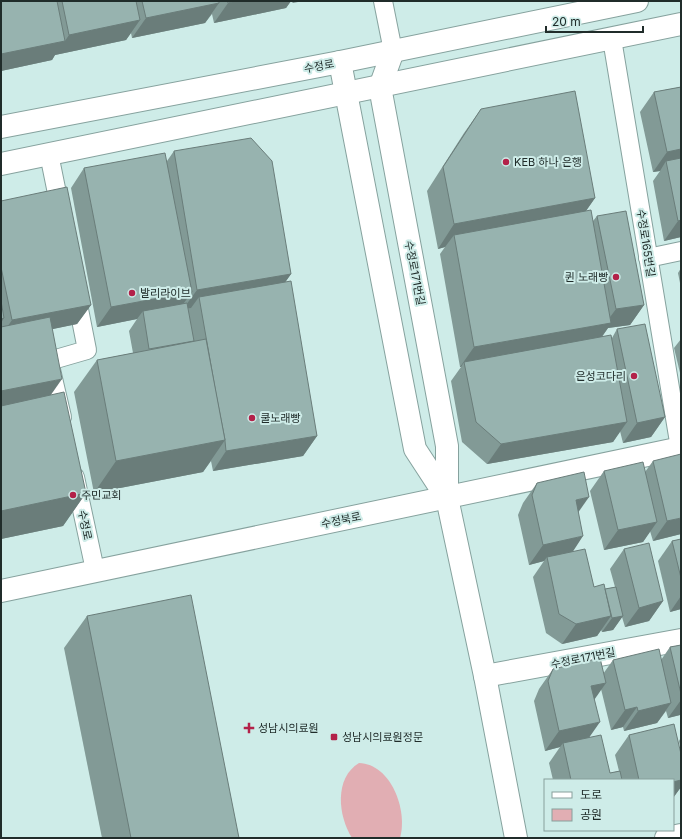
<svg xmlns="http://www.w3.org/2000/svg" width="682" height="839" viewBox="0 0 682 839" font-family="Inter,'Noto Sans KR',sans-serif">
<style>
.green{fill:#e1aeb3}
.lines{fill:none;stroke-linecap:round;stroke-linejoin:round}
.lane-casing{stroke:#86a29e;stroke-width:20}
.street-casing{stroke:#86a29e;stroke-width:24}
.secondary-casing{stroke:#86a29e;stroke-width:24}
.lane{stroke:#fff;stroke-width:18}
.street{stroke:#fff;stroke-width:22}
.secondary{stroke:#fff;stroke-width:22}
.wall{fill:#829a96}
.shaded-wall{fill:#6a7d7a}
.building{fill:#97b3af;stroke:#6a7d7a}
.poi-dot{fill:#b32149;stroke:#ceece8;stroke-width:1.5}
.labels{text-anchor:middle;dominant-baseline:central;stroke-width:4;stroke-linejoin:round;paint-order:stroke}
.street-label{font-size:11px;fill:#202c2a;stroke:#ceece8}
.poi-label{font-size:11px;fill:#202c2a;stroke:#ceece8;text-anchor:start}
</style>
<rect width="100%" height="100%" fill="#ceece8"/>
<path class="green" d="M359,763C391,764 408,810 400,838H352C338,816 334,778 359,763Z"/>
<g class="lines">
<g class="lane-casing">
<g id="lane">
<polyline points="383,1 393,51"/>
<polyline points="612,39 680,448"/>
<polyline points="49,154 61,213"/>
<polyline points="648,258 681,251"/>
<polyline points="62,417 49,361 87,350 76,294"/>
<polyline points="75,477 95,570"/>
</g>
</g>
<g class="street-casing">
<g id="street">
<polyline points="393,51 380,87 447,446 447,498 485,676 516,838"/>
<polyline points="340,62 415,449 447,498"/>
<polyline points="1,591 681,448"/>
<polyline points="485,676 681,640"/>
<polyline points="666,838 681,835"/>
</g>
</g>
<g class="secondary-casing">
<g id="secondary">
<polyline points="1,127 340,62 637,1"/>
<polyline points="1,164 681,24"/>
</g>
</g>
<use href="#lane" class="lane"/>
<use href="#street" class="street"/>
<use href="#secondary" class="secondary"/>
</g>
<g class="wall">
<polygon points="1,1 291,1 286,8 214,23 212,14 205,23 132,38 131,33 126,40 55,55 52,60 1,71"/>
<polygon points="681,87 681,237 664,241 653,181 660,171 653,172 640,112 654,92"/>
<polygon points="481,109 595,198 586,211 593,221 597,216 644,305 630,325 608,328 602,337 612,338 617,329 665,417 651,437 623,443 620,431 613,442 487,464 462,442 451,381 461,367 460,367 440,254 445,247 438,249 427,191 464,133"/>
<polygon points="174,151 291,274 285,282 317,436 303,456 213,471 211,461 203,472 94,493 74,392 97,360 133,353 129,331 137,319 97,327 71,188 84,168 167,161"/>
<polygon points="1,201 91,305 77,324 52,329 50,395 86,493 63,526 1,539"/>
<polygon points="681,268 681,288 678,273"/>
<polygon points="681,339 681,377 674,348"/>
<polygon points="653,461 681,534 653,541 650,531 643,542 604,550 590,491 604,471 645,472"/>
<polygon points="537,483 578,512 572,552 594,587 605,589 615,587 610,569 624,549 663,601 649,621 625,627 622,617 613,630 602,632 601,630 597,636 562,644 546,633 533,577 544,561 529,565 518,515 523,503"/>
<polygon points="681,539 681,609 670,612 658,561 672,541"/>
<polygon points="87,616 239,838 102,838 64,648"/>
<polygon points="681,645 681,718 680,715 668,718 666,711 657,723 624,731 623,727 611,730 601,689 594,699 589,738 610,773 619,771 615,755 629,735 681,754 681,787 673,798 673,780 553,780 549,763 560,747 545,751 534,701 539,689 553,669 603,674 613,660 661,660 670,647"/>
<polygon points="681,737 681,751 679,741"/>
</g>
<g class="shaded-wall">
<polygon points="236,1 291,1 286,8 214,23 228,3"/>
<polygon points="294,1 304,1 292,3"/>
<polygon points="219,3 205,23 132,38 146,18"/>
<polygon points="140,20 126,40 55,55 52,60 1,71 1,54 65,41 69,35"/>
<polygon points="681,149 681,166 666,161 660,171 653,172 667,152"/>
<polygon points="595,198 578,222 454,235 445,247 438,249 454,224"/>
<polygon points="681,220 681,237 664,241 678,221"/>
<polygon points="291,274 277,294 199,297 191,308 183,309 197,290"/>
<polygon points="192,292 178,311 143,311 137,319 97,327 111,307"/>
<polygon points="91,305 77,324 1,340 1,336 12,320"/>
<polygon points="644,305 630,325 608,328 597,343 464,362 461,367 460,367 474,347 605,324 616,309"/>
<polygon points="4,318 1,323 1,319"/>
<polygon points="62,379 48,399 1,408 1,391"/>
<polygon points="665,417 651,437 623,443 637,423"/>
<polygon points="627,422 613,442 487,464 501,444"/>
<polygon points="317,436 303,456 213,471 226,451"/>
<polygon points="225,440 203,472 94,493 116,461"/>
<polygon points="86,493 63,526 1,539 1,511"/>
<polygon points="589,497 575,517 576,500"/>
<polygon points="681,518 681,534 653,541 667,521"/>
<polygon points="657,522 643,542 604,550 618,530"/>
<polygon points="583,536 570,556 547,557 544,561 529,565 543,545"/>
<polygon points="681,596 681,609 670,612"/>
<polygon points="663,601 649,621 625,627 639,608"/>
<polygon points="611,616 597,636 562,644 576,624"/>
<polygon points="623,616 613,630 602,632 612,618"/>
<polygon points="606,683 592,703 591,686"/>
<polygon points="681,700 681,715 680,715 668,718"/>
<polygon points="671,703 657,723 624,731 638,711"/>
<polygon points="637,707 623,727 611,730 625,710"/>
<polygon points="600,722 586,742 563,743 560,747 545,751 559,731"/>
<polygon points="681,780 681,787 673,798 673,782"/>
</g>
<g class="building">
<polygon points="1,1 57,1 65,41 1,54"/>
<polygon points="62,1 136,1 140,20 69,35"/>
<polygon points="142,1 219,1 219,3 146,18"/>
<polygon points="227,1 236,1 228,3"/>
<polygon points="681,87 681,149 667,152 654,92"/>
<polygon points="575,91 595,198 454,224 443,167 481,109"/>
<polygon points="251,138 272,161 291,274 197,290 174,151"/>
<polygon points="165,153 192,292 111,307 84,168"/>
<polygon points="681,158 681,220 678,221 666,161"/>
<polygon points="67,187 91,305 12,320 1,267 1,201"/>
<polygon points="591,210 611,323 474,347 454,235"/>
<polygon points="626,211 644,305 616,309 597,216"/>
<polygon points="291,281 317,436 226,451 225,441 225,440 216,394 199,297"/>
<polygon points="1,301 4,318 1,319"/>
<polygon points="187,303 194,341 149,349 143,311"/>
<polygon points="50,317 62,379 1,391 1,327"/>
<polygon points="645,324 665,417 637,423 617,329"/>
<polygon points="611,335 627,422 501,444 476,422 464,362"/>
<polygon points="206,339 225,440 116,461 97,360"/>
<polygon points="64,392 86,493 1,511 1,406"/>
<polygon points="681,454 681,518 667,521 653,461"/>
<polygon points="643,462 657,522 618,530 604,471"/>
<polygon points="584,472 589,497 576,500 583,536 543,545 532,495 537,483"/>
<polygon points="681,539 681,578 672,541"/>
<polygon points="649,543 663,601 639,608 624,549"/>
<polygon points="585,549 594,587 604,584 611,616 576,624 559,614 547,557"/>
<polygon points="616,587 623,616 612,618 605,589"/>
<polygon points="191,595 239,838 131,838 87,616"/>
<polygon points="681,645 681,694 670,647"/>
<polygon points="659,649 671,703 638,711 637,707 625,710 613,660"/>
<polygon points="600,658 606,683 591,686 600,722 559,731 548,681 553,669"/>
<polygon points="674,724 681,754 681,780 673,782 673,780 639,780 629,735"/>
<polygon points="601,735 610,773 620,771 622,780 571,780 563,743"/>
</g>
<g class="poi-dot">
<circle cx="506" cy="162" r="4"/>
<circle cx="616" cy="277" r="4"/>
<circle cx="132" cy="293" r="4"/>
<circle cx="634" cy="376" r="4"/>
<circle cx="252" cy="418" r="4"/>
<circle cx="73" cy="495" r="4"/>
<path d="M247 722h4v4h4v4h-4v4h-4v-4h-4v-4h4z"/>
<rect x="330" y="733" width="8" height="8" rx="2"/>
</g>
<g class="labels">
<g class="street-label">
<text transform="translate(319 66) rotate(-11)">수정로</text>
<text transform="translate(646 243) rotate(81)">수정로165번길</text>
<text transform="translate(415 273) rotate(79)">수정로171번길</text>
<text transform="translate(341 520) rotate(-12)">수정북로</text>
<text transform="translate(85 525) rotate(78)">수정로</text>
<text transform="translate(583 658) rotate(-11)">수정로171번길</text>
</g>
<g class="poi-label">
<text x="514" y="162">KEB 하나 은행</text>
<text x="608" y="277" text-anchor="end">퀸 노래빵</text>
<text x="140" y="293">발리라이브</text>
<text x="626" y="376" text-anchor="end">은성코다리</text>
<text x="260" y="418">쿨노래빵</text>
<text x="81" y="495">주민교회</text>
<text x="258" y="728">성남시의료원</text>
<text x="342" y="737">성남시의료원정문</text>
</g>
</g>
<rect width="682" height="839" fill="none" stroke="#202c2a" stroke-width="4"/>
<rect x="544" y="779" width="130" height="52" fill="#ceece8" stroke="#889f9c"/>
<rect x="552" y="792" width="20" height="6" fill="#ffffff" stroke="#889f9c"/>
<text x="580" y="799" font-size="12" fill="#202c2a">도로</text>
<rect x="552" y="809" width="20" height="12" fill="#e1aeb3" stroke="#889f9c"/>
<text x="580" y="819" font-size="12" fill="#202c2a">공원</text>
<path d="M546 26v6h97v-6" fill="none" stroke="#202c2a" stroke-width="2"/>
<text x="552" y="26" font-size="12" fill="#202c2a" stroke="#ceece8" stroke-width="3" paint-order="stroke">20 m</text>
</svg>
